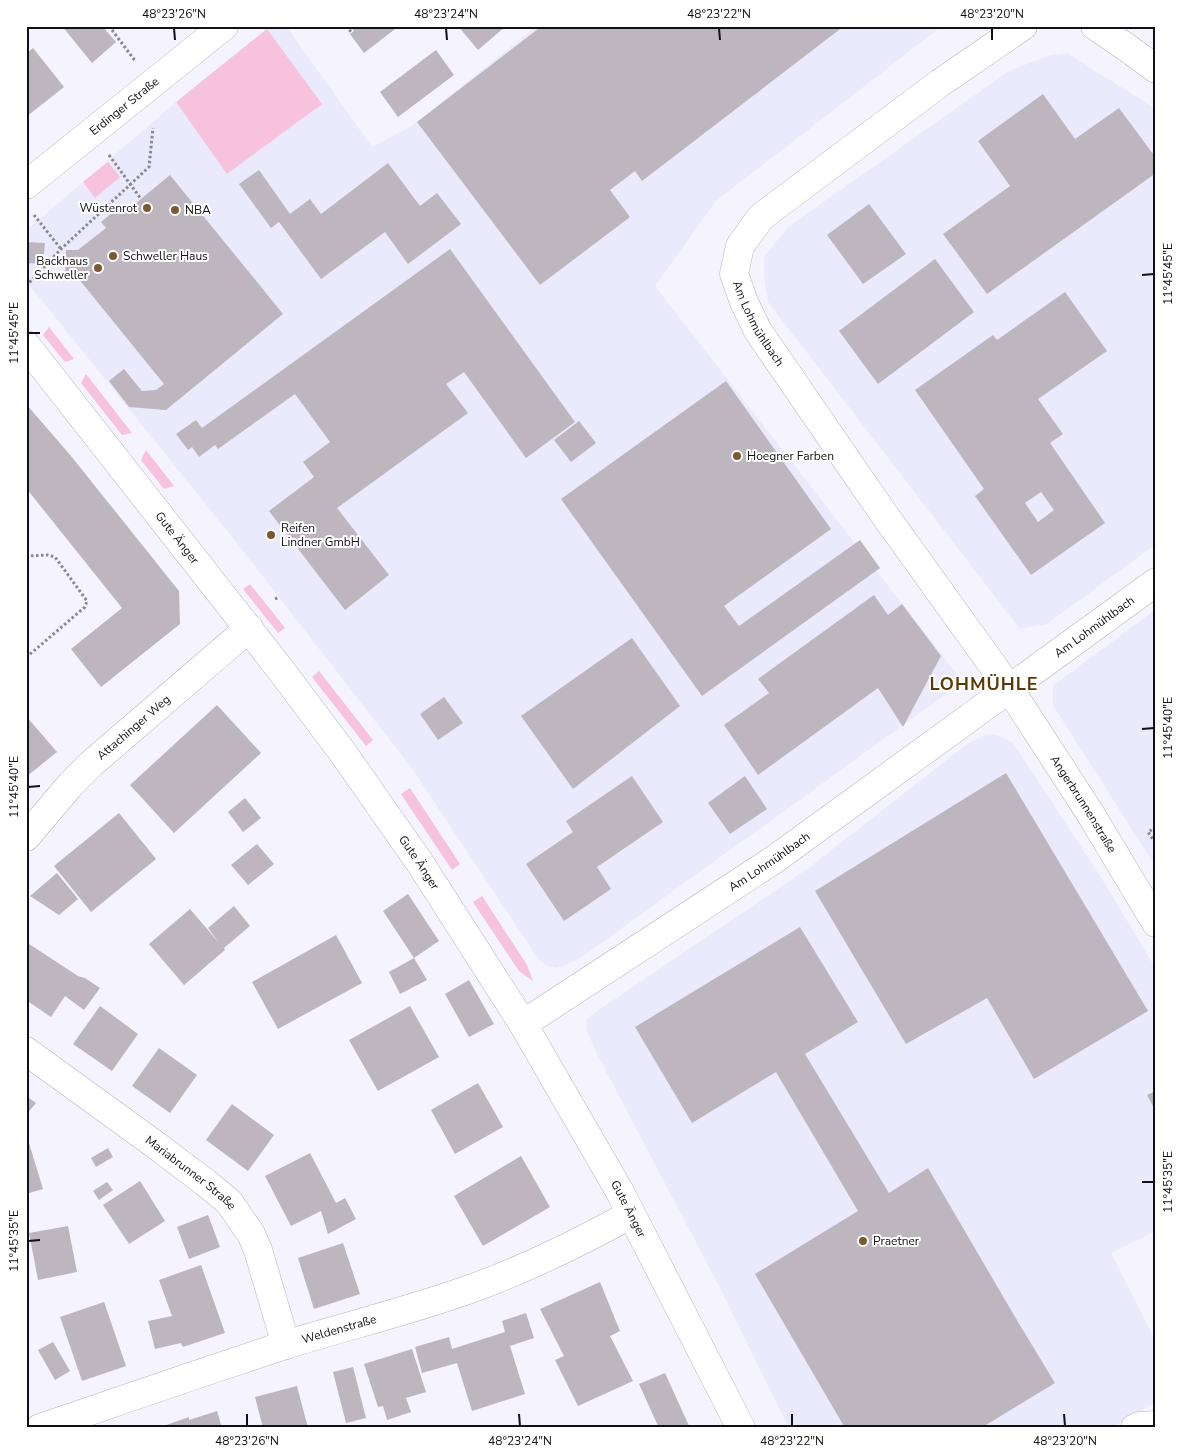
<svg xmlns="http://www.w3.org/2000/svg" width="1182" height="1454" viewBox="0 0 1182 1454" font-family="'Nunito Sans',sans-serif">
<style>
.built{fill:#ebe9fc}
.green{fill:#f7c2dd}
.building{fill:#bdb6bf;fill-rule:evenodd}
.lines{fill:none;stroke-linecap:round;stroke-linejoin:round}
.minor-casing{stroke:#b6b4bf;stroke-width:29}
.path{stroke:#898890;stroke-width:3;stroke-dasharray:2.5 2.5;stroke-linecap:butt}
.minor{stroke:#fff;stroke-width:28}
.ticks{fill:none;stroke:#111115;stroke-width:2}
.poi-dot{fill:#7a5930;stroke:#fff;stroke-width:2}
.labels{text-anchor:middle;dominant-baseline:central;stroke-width:4;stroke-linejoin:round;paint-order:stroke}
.street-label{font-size:12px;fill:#111115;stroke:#fff}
.poi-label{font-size:12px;fill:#111115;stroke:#fff;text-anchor:start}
.district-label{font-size:18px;font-weight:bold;letter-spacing:1px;fill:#5c3802;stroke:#fff}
.neatline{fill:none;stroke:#111115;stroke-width:2}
.ticks-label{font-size:12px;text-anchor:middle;fill:#111115}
</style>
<rect width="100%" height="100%" fill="#f4f3fe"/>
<g class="built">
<polygon points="270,26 286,26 372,147 412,126 537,26 942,26 716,201 655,286 963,682 579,959 557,968 545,965 540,961 411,767 233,538 26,281 26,231 176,102"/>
<polygon points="1067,53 1156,109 1156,544 1047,624 1020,629 768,302 764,276 764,257 788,227 1009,71 1050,55"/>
<polygon points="1156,609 1156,867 1053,705 1053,686"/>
<polygon points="994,735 1003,737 1013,743 1102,879 1156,969 1156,1231 1111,1253 1156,1342 1156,1402 1111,1428 789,1428 718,1284 597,1054 586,1029 587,1018 810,867 967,744 983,736"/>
</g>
<g class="green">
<polygon points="267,29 322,104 227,174 176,102"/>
<polygon points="108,162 120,177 95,198 83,182"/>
<polygon points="49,327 74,359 65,362 43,335"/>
<polygon points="86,374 132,433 122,435 81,383"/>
<polygon points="146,450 174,486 164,489 141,460"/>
<polygon points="250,584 285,628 278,633 243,589"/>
<polygon points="319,671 373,740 366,746 312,677"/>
<polygon points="410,788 460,864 452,870 401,794"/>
<polygon points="482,896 527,965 533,981 519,971 473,902"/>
</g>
<g class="building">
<polygon points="62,26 102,26 116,42 92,63"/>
<polygon points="350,26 399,26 364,53 350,34 354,31"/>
<polygon points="458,26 506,26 478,50"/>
<polygon points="542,26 844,26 642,181 635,171 610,190 630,217 540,285 417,122"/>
<polygon points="33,48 64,87 26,117 26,54"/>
<polygon points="436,50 454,75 398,117 380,92"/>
<polygon points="1043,94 1075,139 1119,108 1156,158 1156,173 987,294 943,234 1010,186 978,141"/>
<polygon points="388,163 420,206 437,193 461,224 408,264 385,232 321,279 279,222 271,228 239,184 259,170 290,214 310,199 321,214"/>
<polygon points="170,175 283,314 166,410 129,407 109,381 124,369 142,391 156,390 164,384 78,278 65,278 66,250 78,250 106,228 101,222 119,207 124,213"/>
<polygon points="869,204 906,254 863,284 827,235"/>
<polygon points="26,242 45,243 43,264 26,263"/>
<polygon points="450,249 575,422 526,458 464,372 446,384 468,413 337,508 389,575 345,610 269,511 314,477 303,462 330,442 295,394 218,449 215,445 199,457 192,447 188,450 176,434 196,420 202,428"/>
<polygon points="935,259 974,312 878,384 839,331"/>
<path d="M1065,292L1107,351L1038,399L1063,434L1050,443L1105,523L1031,575L975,496L984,489L915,390L993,335L997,340ZM1041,492L1054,510L1038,522L1025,503Z"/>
<polygon points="726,381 831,529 724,606 739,626 860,540 880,568 702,696 561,499"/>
<polygon points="26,404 71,456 179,591 180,624 101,687 71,649 122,608 26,488"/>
<polygon points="579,421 596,443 571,462 554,440"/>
<polygon points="874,595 888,615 902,604 941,656 903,727 878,688 758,775 724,725 769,693 758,679"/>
<polygon points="632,638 680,706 573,789 521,716"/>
<polygon points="444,697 463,723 438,740 420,714"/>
<polygon points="217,705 261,753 174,833 130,785"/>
<polygon points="26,716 57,752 26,777"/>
<polygon points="1006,773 1148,1011 1034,1079 987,998 906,1044 815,891"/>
<polygon points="632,776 663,822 597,867 611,889 564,921 526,864 573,832 566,821"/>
<polygon points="745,776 767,809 730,834 708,803"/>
<polygon points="245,798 261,818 243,832 228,812"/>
<polygon points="119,813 156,859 91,912 54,866"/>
<polygon points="257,844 274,864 248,885 231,865"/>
<polygon points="57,873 78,899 59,915 30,896"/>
<polygon points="408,894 439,941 414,958 383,911"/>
<polygon points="234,906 250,926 224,948 225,950 184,985 149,944 190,909 219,943 208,928"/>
<polygon points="800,927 858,1022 805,1054 889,1193 928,1168 1018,1322 1055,1383 981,1428 845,1428 755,1274 858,1211 776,1072 692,1123 635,1027"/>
<polygon points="336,935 362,983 278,1029 252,982"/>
<polygon points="26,942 78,976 85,978 100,988 84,1010 65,996 51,1017 26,1000"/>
<polygon points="414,958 427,980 400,994 389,972"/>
<polygon points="469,980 494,1024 469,1037 445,994"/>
<polygon points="100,1006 138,1034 112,1071 73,1044"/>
<polygon points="410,1006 439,1057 378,1091 349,1040"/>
<polygon points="159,1048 197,1075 170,1113 132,1086"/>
<polygon points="478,1083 503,1127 455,1154 431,1110"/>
<polygon points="1156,1091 1156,1112 1147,1095"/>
<polygon points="26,1096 36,1103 26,1115"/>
<polygon points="232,1104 274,1135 248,1171 206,1140"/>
<polygon points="26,1143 29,1143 43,1189 26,1194"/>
<polygon points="108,1148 113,1157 96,1167 91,1158"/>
<polygon points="310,1153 336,1203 345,1198 356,1219 328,1234 321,1211 291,1226 265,1176"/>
<polygon points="521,1156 550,1207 483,1246 454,1196"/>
<polygon points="140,1181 165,1221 129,1244 103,1205"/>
<polygon points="107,1182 113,1190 99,1200 93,1191"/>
<polygon points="208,1215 220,1247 189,1259 177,1227"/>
<polygon points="68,1226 77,1272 38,1280 29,1233"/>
<polygon points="343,1243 360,1294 314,1309 298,1258"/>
<polygon points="201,1265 225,1333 183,1347 181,1343 155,1349 148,1321 172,1316 159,1280"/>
<polygon points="600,1282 620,1331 610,1336 633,1381 578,1406 555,1360 564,1356 540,1309"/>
<polygon points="104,1302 126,1366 82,1381 60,1317"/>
<polygon points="526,1313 534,1338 510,1346 525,1394 472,1411 457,1363 422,1373 415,1347 449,1337 452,1349 505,1332 502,1321"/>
<polygon points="53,1342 70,1371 55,1380 38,1350"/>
<polygon points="412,1349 426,1392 406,1398 411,1412 387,1420 383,1406 378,1407 364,1364"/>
<polygon points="353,1367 366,1418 346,1423 333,1372"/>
<polygon points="665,1373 690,1428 659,1428 639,1384"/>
<polygon points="297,1386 308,1428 263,1428 255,1397"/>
<polygon points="217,1411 222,1428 158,1428 189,1417 189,1420"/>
</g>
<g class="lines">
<g class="minor-casing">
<g id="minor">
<path id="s1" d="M1023,26L940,83L761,217L740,246L734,274L744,302L758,331L881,510L1009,688L1090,813L1156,923"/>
<polyline points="1095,26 1126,47 1156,69"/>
<path id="s2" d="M26,185L224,26"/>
<path id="s3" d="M26,345L280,669L343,753L420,863L523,1024L620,1192L741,1428"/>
<path id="s4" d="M26,837L71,784L91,764L249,628"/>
<path id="s5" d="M523,1024L775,859L1156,582"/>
<path id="s6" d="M26,1051L153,1143L206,1183L229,1202L251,1234L258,1250L286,1345"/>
<path id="s7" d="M40,1428C122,1400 203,1372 285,1345C346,1326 409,1311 470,1289C526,1269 579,1243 631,1214"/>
<polyline points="1135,1428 1139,1426 1156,1425"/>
</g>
</g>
<g class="path">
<polyline points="109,26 136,62"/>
<polyline points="346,26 352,33"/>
<polyline points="109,155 141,199"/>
<polyline points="34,215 61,249"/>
<polyline points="26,286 61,249 149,167 153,128"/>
<polyline points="26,556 48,555 55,557 87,601 85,607 29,655"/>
<polyline points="275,599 279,597"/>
<polyline points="1156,827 1148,832 1156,844"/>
</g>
<use href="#minor" class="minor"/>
</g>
<path class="ticks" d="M174,28L175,40M446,28L447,40M719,28L720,40M992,28V40M1142,275L1154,274M28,333H40M1142,729L1154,728M28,787L40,786M1142,1182H1154M28,1241L40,1240M247,1414V1426M519,1414L520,1426M792,1414V1426M1064,1414L1065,1426"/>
<g class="poi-dot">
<circle cx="147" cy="208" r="5"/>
<circle cx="175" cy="210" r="5"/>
<circle cx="113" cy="256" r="5"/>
<circle cx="98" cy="268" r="5"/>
<circle cx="737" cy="456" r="5"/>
<circle cx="271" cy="535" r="5"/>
<circle cx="863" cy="1241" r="5"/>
</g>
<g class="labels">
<g class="street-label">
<text stroke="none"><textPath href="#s2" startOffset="126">Erdinger Straße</textPath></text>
<text stroke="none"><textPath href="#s1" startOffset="444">Am Lohmühlbach</textPath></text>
<text stroke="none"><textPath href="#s3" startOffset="245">Gute Änger</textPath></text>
<text stroke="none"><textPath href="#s5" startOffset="696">Am Lohmühlbach</textPath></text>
<text stroke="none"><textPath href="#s4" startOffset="154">Attachinger Weg</textPath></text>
<text stroke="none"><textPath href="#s1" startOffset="1025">Angerbrunnenstraße</textPath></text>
<text stroke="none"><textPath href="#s5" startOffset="295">Am Lohmühlbach</textPath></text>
<text stroke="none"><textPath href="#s3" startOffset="650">Gute Änger</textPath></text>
<text stroke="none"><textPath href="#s6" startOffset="205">Mariabrunner Straße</textPath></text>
<text stroke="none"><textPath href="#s3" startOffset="1055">Gute Änger</textPath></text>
<text stroke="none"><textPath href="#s7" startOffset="315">Weldenstraße</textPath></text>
</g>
<g class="poi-label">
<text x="137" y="208" text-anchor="end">Wüstenrot</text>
<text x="185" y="210">NBA</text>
<text x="123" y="256">Schweller Haus</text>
<text x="88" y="261" text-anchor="end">Backhaus<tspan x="88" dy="14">Schweller</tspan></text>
<text x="747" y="456">Hoegner Farben</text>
<text x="281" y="528">Reifen<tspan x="281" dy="14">Lindner GmbH</tspan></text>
<text x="873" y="1241">Praetner</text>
</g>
<g class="district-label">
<text x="984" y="684">LOHMÜHLE</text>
</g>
</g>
<rect width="1182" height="1454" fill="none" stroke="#ffffff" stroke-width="55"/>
<rect x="28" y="28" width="1126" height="1398" class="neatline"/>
<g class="ticks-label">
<text x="174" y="18">48°23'26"N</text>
<text x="446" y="18">48°23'24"N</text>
<text x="719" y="18">48°23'22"N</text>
<text x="992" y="18">48°23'20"N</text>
<text transform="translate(1168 274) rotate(-90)" y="4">11°45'45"E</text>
<text transform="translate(14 333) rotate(-90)" y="4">11°45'45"E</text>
<text transform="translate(1168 728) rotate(-90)" y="4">11°45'40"E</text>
<text transform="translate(14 787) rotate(-90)" y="4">11°45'40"E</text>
<text transform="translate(1168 1182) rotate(-90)" y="4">11°45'35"E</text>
<text transform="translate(14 1241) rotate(-90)" y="4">11°45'35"E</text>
<text x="247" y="1445">48°23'26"N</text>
<text x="520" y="1445">48°23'24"N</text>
<text x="792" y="1445">48°23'22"N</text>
<text x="1065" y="1445">48°23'20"N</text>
</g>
</svg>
